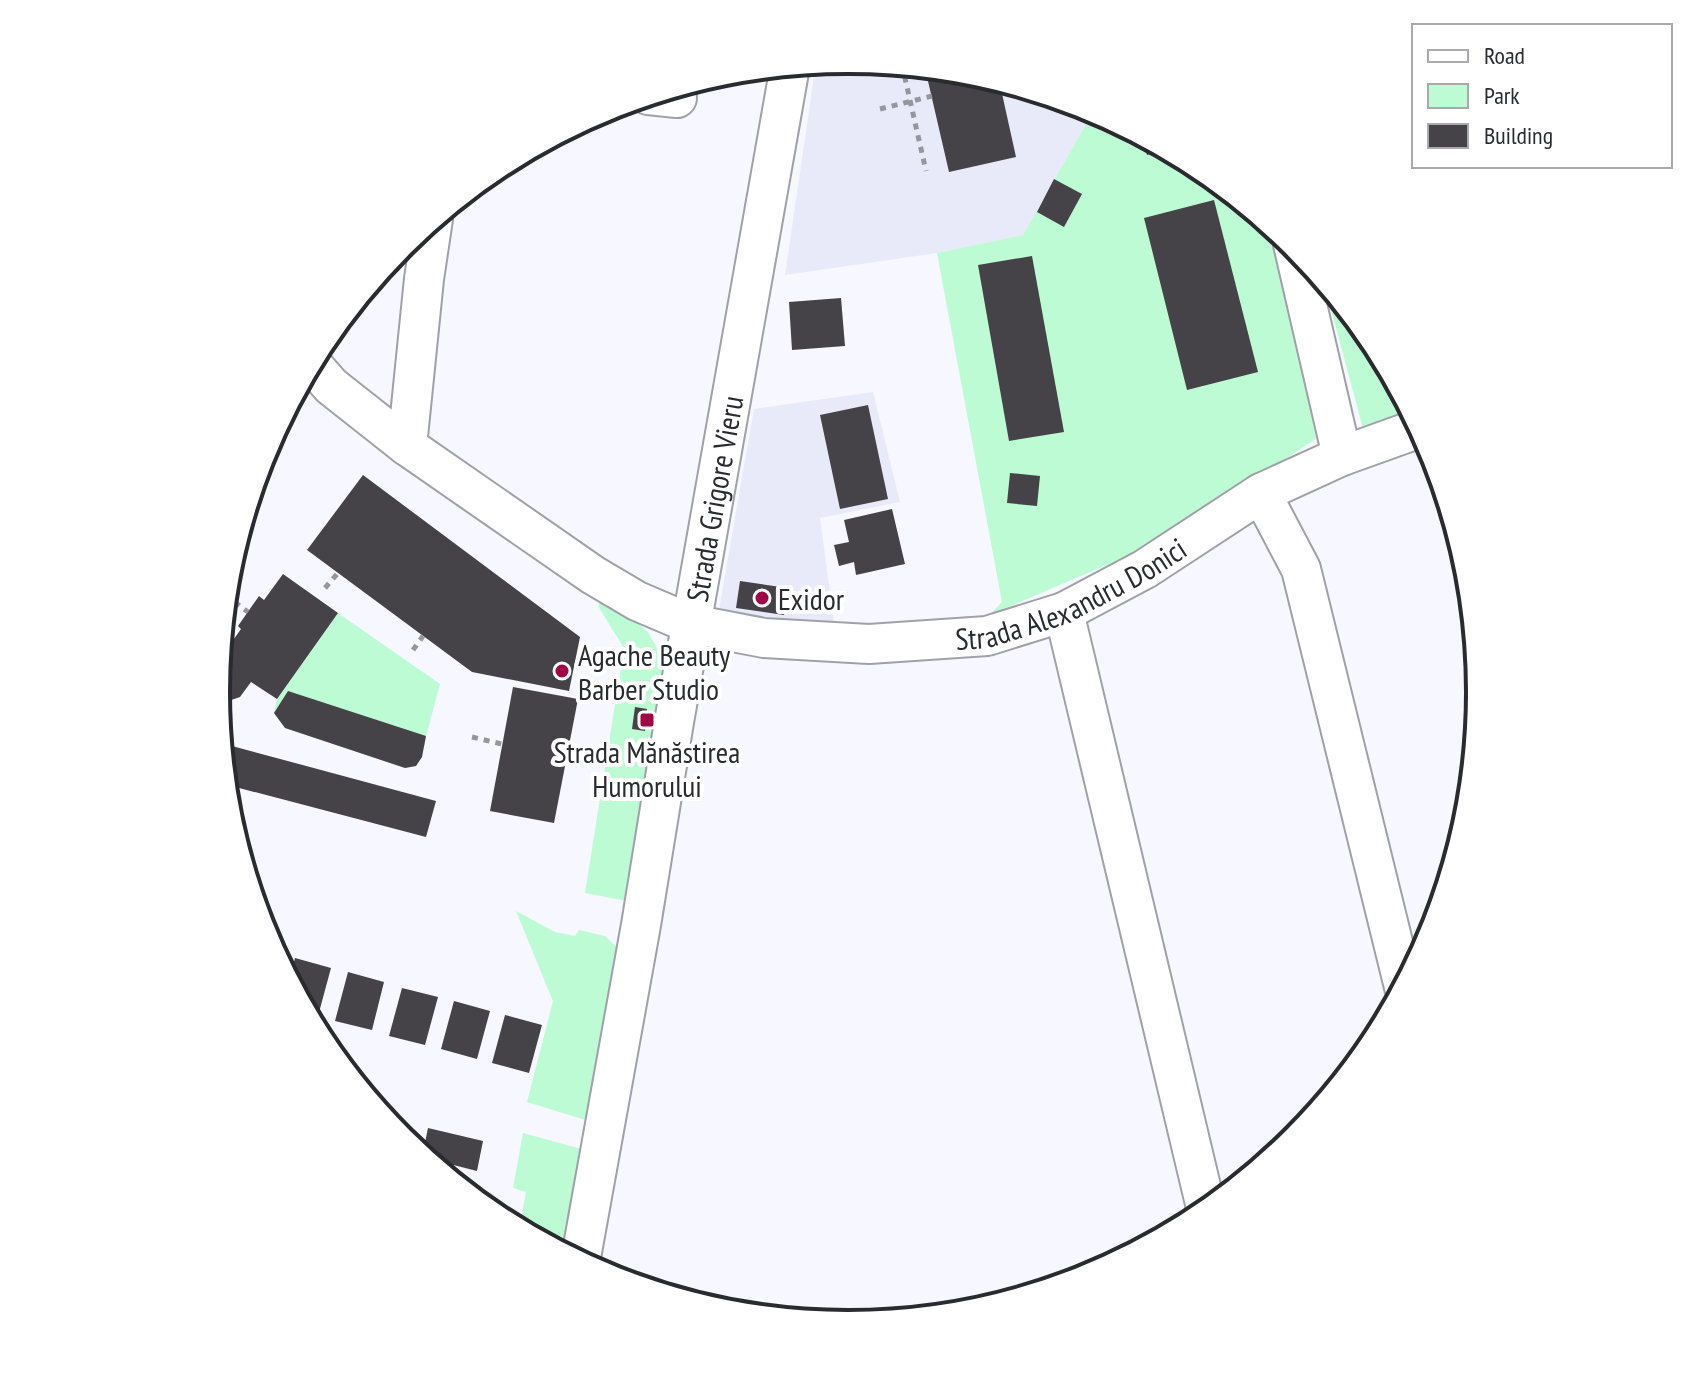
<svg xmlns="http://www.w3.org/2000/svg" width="1696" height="1385" viewBox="0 0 1696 1385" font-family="'PT Sans Narrow',sans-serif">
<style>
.built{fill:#e8eaf9}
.green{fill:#bcfbd4}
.building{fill:#454248}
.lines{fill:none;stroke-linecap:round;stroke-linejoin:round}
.minor-casing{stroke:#a0a1a8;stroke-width:42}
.path{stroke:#96979c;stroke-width:5;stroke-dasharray:6 6;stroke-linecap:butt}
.minor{stroke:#fff;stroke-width:38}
.poi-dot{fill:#a00445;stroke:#fff;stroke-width:3}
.labels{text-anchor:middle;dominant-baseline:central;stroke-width:8;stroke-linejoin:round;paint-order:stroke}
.street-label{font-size:30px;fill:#2a2b2e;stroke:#fff}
.poi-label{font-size:30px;fill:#2a2b2e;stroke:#fff;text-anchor:start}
.rim{fill:none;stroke:#2a2b2e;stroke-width:4}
</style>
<rect width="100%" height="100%" fill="#f6f7ff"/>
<g class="built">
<polygon points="848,60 972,72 1094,110 1023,235 937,253 785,275 816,63"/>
<polygon points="873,392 900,502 820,518 834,622 782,624 719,610 754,409"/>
</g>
<g class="green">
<polygon points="1094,110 1104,116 1108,135 1130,130 1200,167 1277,230 1323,434 1165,540 990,615 1002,602 937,253 1023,235"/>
<polygon points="1323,279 1333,291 1338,313 1349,310 1374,341 1415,418 1365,436"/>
<polygon points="605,594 648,632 664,661 665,682 627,901 585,893 624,648 598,606"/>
<polygon points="338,613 440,684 426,736 422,757 416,766 405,768 285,728 274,713 277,699"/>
<polygon points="516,911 555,932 575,936 579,930 605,936 621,951 592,1122 527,1102 553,1001"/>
<polygon points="523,1133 585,1150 566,1255 519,1230 526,1192 513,1188"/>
</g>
<g class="building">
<polygon points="925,68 972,72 999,80 1016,157 949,172"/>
<polygon points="1141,135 1167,149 1147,155"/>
<polygon points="1054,179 1082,194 1064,227 1037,212"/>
<polygon points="1214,200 1258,372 1187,390 1144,218"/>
<polygon points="1032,256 1064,432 1009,441 978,265"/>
<polygon points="1333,291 1349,310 1338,313"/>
<polygon points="841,298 845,346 792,350 789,302"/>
<polygon points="868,405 888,499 840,509 820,415"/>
<polygon points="1010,473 1040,476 1037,506 1007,503"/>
<polygon points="363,475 580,637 569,691 472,672 307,550"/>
<polygon points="892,509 905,564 856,575 854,562 839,566 834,545 849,542 844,520"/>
<polygon points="283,574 338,613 277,699 251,682 240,697 217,705 216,692 219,660 241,629 238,626 259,596 264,600"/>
<polygon points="740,581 787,588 784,615 736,608"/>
<polygon points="513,687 578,699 554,823 490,811"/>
<polygon points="288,691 426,736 422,757 416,766 405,768 285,728 274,713"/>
<polygon points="635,707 647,709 645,731 632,729"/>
<polygon points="221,743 436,801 426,837 224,784"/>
<polygon points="295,958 331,968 318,1016 306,1013 289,981"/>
<polygon points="348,972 384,982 372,1030 335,1021"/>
<polygon points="402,988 438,997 425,1045 389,1036"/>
<polygon points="454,1001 490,1011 477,1059 441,1049"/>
<polygon points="505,1015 542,1025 529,1073 492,1063"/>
<polygon points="428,1128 483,1141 477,1171 422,1157"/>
</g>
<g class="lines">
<g class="minor-casing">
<g id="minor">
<polyline points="648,95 677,98"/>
<polyline points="1293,244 1342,456"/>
<path id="s1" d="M311,363L331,386L407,446L593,575L637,601L691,624L764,638L869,644L987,636L1064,612L1145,569L1261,493L1342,456L1420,428"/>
<polyline points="407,446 424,279 433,219"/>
<polyline points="1261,493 1301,569 1404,987"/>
<polyline points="1064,612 1207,1212"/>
<path id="s2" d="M580,1263L641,925L674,722L790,66"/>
</g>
</g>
<g class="path">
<polyline points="902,65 926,171"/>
<polyline points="880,109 932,96"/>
<polyline points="325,588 338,573"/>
<polyline points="225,595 248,612"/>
<polyline points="413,650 423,636"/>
<polyline points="472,737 502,744"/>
</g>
<use href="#minor" class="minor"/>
</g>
<g class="poi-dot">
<circle cx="762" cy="598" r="8"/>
<circle cx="562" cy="671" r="8"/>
<rect x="639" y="712" width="16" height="16" rx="4"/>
</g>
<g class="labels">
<g class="street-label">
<text stroke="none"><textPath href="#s2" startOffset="776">Strada Grigore Vieru</textPath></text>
<text stroke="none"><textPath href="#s1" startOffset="854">Strada Alexandru Donici</textPath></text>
</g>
<g class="poi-label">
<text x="778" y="598">Exidor</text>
<text x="578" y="654">Agache Beauty<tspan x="578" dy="34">Barber Studio</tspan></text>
<text x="647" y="751" text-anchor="middle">Strada Mănăstirea<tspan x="647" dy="34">Humorului</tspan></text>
</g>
</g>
<path d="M0 0H1696V1385H0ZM230 692a618 618 0 1 1 1236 0a618 618 0 1 1-1236 0Z" fill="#fff" fill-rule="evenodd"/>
<path class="rim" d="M230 692a618 618 0 1 1 1236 0a618 618 0 1 1-1236 0Z"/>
<rect x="1412" y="24" width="260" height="144" fill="#ffffff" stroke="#aaaaab" stroke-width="2"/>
<rect x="1428" y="50" width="40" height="12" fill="#ffffff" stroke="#aaaaab" stroke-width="2"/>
<text x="1484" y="64" font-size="24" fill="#2a2b2e">Road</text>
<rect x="1428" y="84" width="40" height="24" fill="#bcfbd4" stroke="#aaaaab" stroke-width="2"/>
<text x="1484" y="104" font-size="24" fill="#2a2b2e">Park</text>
<rect x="1428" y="124" width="40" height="24" fill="#454248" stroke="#aaaaab" stroke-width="2"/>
<text x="1484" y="144" font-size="24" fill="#2a2b2e">Building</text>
</svg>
